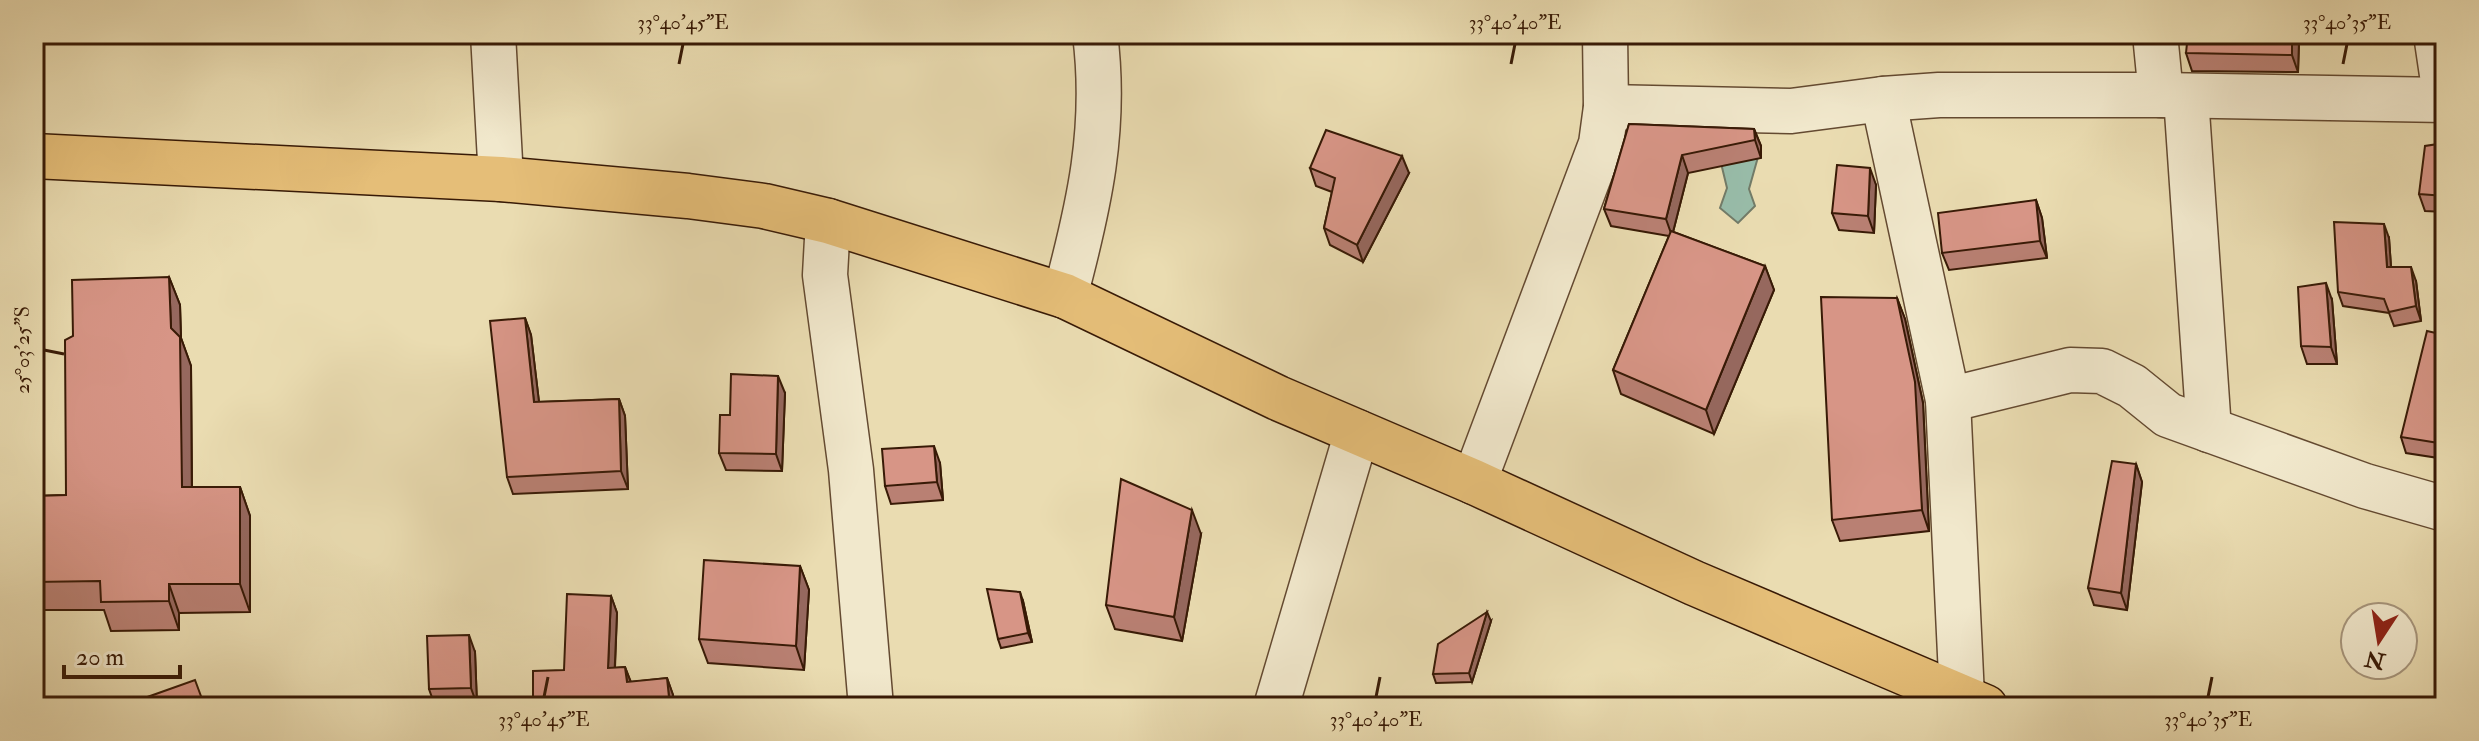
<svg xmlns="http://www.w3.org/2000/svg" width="2479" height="741" viewBox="0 0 2479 741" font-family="'IM FELL Double Pica',serif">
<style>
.water{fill:#98bca9;stroke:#727b68;stroke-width:2}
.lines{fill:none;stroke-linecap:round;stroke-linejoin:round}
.minor-casing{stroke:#644a31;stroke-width:47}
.highway-casing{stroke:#381a06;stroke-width:47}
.minor{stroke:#f1e8cc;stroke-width:44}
.highway{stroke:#e5be78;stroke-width:44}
.wall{fill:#b98073;stroke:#381a06;stroke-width:2}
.shaded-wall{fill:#96685e;stroke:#381a06;stroke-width:2}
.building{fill:#d79586;stroke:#381a06;stroke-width:2}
.ticks{fill:none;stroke:#381a06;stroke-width:3}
.neatline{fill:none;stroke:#381a06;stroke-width:3}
.ticks-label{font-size:20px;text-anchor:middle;fill:#381a06}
</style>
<rect width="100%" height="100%" fill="#eadcb1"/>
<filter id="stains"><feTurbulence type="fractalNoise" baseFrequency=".0025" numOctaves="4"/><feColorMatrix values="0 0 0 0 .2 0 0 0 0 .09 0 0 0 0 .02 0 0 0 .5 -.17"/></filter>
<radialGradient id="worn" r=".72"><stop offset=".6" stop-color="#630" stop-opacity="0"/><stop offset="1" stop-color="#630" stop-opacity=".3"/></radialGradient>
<polygon class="water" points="1758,157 1749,189 1755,206 1738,223 1720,208 1727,188 1720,159"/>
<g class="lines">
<g class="minor-casing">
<g id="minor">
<polyline points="493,34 501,179"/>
<polyline points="2155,34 2161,95"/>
<polyline points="2436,34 2445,95"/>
<polyline points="2186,97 2209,430"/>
<polyline points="1883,99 1948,400 1962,697"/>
<polyline points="1606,107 1791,111 1883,99 1939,95 2161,95 2445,100"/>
<polyline points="828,221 825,275 851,470 871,707"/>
<path d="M1065,296C1089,206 1107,128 1095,34"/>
<polyline points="1948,400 2070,370 2102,371 2132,386 2168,415 2365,486 2445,509"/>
<polyline points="1474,482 1601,144 1606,107 1605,34"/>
<polyline points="1276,707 1357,432"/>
</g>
</g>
<g class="highway-casing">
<polyline id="highway" points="34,156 501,179 688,196 764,206 828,221 1065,296 1278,398 1474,482 1694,583 1985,707"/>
</g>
<use href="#minor" class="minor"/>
<use href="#highway" class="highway"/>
</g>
<g class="wall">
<polygon points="1811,34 1850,34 1813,39"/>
<polygon points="2299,42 2298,72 2192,71 2186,53"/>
<polygon points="1629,124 1754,129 1761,146 1761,158 1688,173 1673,232 1765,266 1774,290 1714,434 1621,394 1613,370 1669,236 1611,226 1604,209"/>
<polygon points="2445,143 2445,212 2425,211 2419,194"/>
<polygon points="1310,168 1409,173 1363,262 1330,245 1324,228 1332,192 1316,186"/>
<polygon points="1876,185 1874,233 1839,230 1832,213"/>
<polygon points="2036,200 2042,218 2047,258 1949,270 1942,253"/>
<polygon points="2389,238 2391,267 2416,281 2421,321 2394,326 2389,313 2343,306 2338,292"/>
<polygon points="169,277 180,305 181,338 191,366 192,487 240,487 250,516 250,612 179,613 179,630 111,631 104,610 36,610 34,603 34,496 66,495"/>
<polygon points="1897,298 1905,319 1923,403 1929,531 1840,541 1832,520"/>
<polygon points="2332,300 2337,364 2307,364 2301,346"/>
<polygon points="525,318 531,335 539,402 619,399 625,416 628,489 513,494 507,477"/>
<polygon points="2445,335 2445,459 2406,453 2401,437"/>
<polygon points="785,393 782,471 726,470 719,453 730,415"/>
<polygon points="940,463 943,500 891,504 885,486"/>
<polygon points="2136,464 2142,482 2127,610 2094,605 2088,588"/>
<polygon points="1201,534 1182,641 1115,629 1106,605"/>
<polygon points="800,566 809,590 804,670 708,663 699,639"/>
<polygon points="611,596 617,613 615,668 625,667 631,682 667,678 673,695 674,707 535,707 533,702 564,670"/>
<polygon points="1023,601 1032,642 1001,648 998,639"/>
<polygon points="1491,621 1472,682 1436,683 1433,674"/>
<polygon points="475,652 477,705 435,706 429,689"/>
</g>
<g class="shaded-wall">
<polygon points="2292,34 2296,34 2299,42 2298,72 2292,55"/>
<polygon points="1754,129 1761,146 1761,158 1755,140"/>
<polygon points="1682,155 1688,173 1672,236 1666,219"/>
<polygon points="1402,156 1409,173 1363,262 1357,245"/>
<polygon points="1870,168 1876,185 1874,233 1868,216"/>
<polygon points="2036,200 2042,218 2047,258 2040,241"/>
<polygon points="2384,224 2389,238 2392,281 2387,267"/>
<polygon points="1765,266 1774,290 1714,434 1706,410"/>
<polygon points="2411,267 2416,281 2421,321 2416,306"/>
<polygon points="169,277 180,305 181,338 191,366 192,516 182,487 171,328"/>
<polygon points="2326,283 2332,300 2337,364 2331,347"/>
<polygon points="1897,298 1905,319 1923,403 1929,531 1922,510"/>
<polygon points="525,318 531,335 541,419 534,402"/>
<polygon points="778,376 785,393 782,471 776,454"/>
<polygon points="619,399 625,416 628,489 621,471"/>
<polygon points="934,446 940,463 943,500 937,482"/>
<polygon points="2136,464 2142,482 2127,610 2121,593"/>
<polygon points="240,487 250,516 250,612 240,584"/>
<polygon points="1192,510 1201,534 1182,641 1174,617"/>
<polygon points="800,566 809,590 804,670 796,646"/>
<polygon points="169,584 179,613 179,630 169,601"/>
<polygon points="1020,592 1023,601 1032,642 1028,633"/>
<polygon points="611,596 617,613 614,685 608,668"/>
<polygon points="1487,612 1491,621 1472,682 1469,673"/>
<polygon points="469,635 475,652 477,705 471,688"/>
<polygon points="625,667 631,683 627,682"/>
<polygon points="667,678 673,695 674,707 670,707"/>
</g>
<g class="building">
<polygon points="2188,34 2292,34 2292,55 2186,53"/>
<polygon points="1629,124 1754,129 1755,140 1682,155 1666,219 1604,209"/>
<polygon points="1326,130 1402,156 1357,245 1324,228 1335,178 1310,168"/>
<polygon points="2445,143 2445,196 2419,194 2425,146"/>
<polygon points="1837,165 1870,168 1868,216 1832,213"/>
<polygon points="2036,200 2040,241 1942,253 1938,213"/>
<polygon points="2334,222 2384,224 2387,267 2411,267 2416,306 2389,312 2384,299 2338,292"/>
<polygon points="1671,231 1765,266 1706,410 1613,370"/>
<polygon points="169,277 171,328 180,337 182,487 240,487 240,584 169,584 169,601 101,602 100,581 34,582 34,496 66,495 65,340 73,336 72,280"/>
<polygon points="2326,283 2331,347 2301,346 2298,287"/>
<polygon points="1821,297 1897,298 1915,382 1922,510 1832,520"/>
<polygon points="525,318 534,402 619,399 621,471 507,477 490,321"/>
<polygon points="2427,331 2445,335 2445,444 2401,437"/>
<polygon points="731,374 778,376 776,454 719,453 720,415 730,415"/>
<polygon points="934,446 937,482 885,486 882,449"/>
<polygon points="2112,461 2136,464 2121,593 2088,588"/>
<polygon points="1121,479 1192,510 1174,617 1106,605"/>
<polygon points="704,560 800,566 796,646 699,639"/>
<polygon points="987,589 1020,592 1028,633 998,639"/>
<polygon points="567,594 611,596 608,668 625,667 627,682 667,678 670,707 604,707 603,699 533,702 533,671 564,670"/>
<polygon points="1487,612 1469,673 1433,674 1438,644"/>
<polygon points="469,635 471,688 429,689 427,636"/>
<polygon points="195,680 205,707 141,707 139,700"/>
</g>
<path class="ticks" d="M679,64L683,44M1511,64L1515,44M2343,64L2347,44M44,350L64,354M544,697L548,677M1376,697L1380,677M2208,697L2212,677"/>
<rect width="2479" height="741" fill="none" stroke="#eadcb1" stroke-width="88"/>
<g transform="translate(2379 641) rotate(192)"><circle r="38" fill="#f1e8cc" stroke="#a7967d" stroke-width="2"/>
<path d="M0-6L14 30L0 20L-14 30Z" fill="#8f2418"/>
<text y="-12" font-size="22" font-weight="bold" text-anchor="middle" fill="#381a06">N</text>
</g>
<path d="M64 665v12h116v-12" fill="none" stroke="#381a06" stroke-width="4"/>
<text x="76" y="665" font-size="24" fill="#381a06" stroke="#f1e8cc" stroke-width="6" paint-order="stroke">20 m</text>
<rect x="44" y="44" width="2391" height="653" class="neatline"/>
<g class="ticks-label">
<text x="683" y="29">33°40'45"E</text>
<text x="1515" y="29">33°40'40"E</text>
<text x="2347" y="29">33°40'35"E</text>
<text transform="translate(22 350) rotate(-90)" y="7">25°03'25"S</text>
<text x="544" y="726">33°40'45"E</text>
<text x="1376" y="726">33°40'40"E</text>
<text x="2208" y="726">33°40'35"E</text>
</g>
<rect width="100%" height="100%" filter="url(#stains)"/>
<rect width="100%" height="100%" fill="url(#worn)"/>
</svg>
